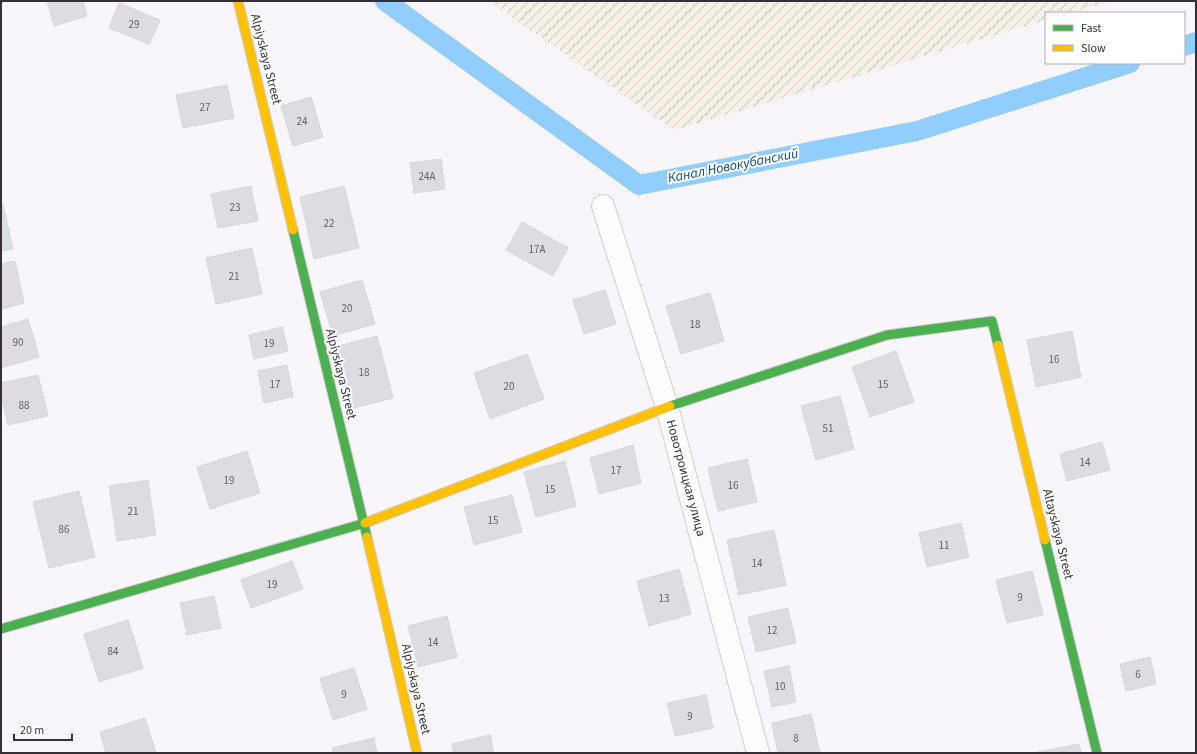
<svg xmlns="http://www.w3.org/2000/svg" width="1197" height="754" viewBox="0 0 1197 754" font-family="'Source Sans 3',sans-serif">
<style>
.industrial{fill:url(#industrial-furrows)}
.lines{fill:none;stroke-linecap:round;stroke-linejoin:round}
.canal{stroke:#91cefd;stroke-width:20}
.building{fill:#dddce2;stroke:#d8d7dd}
.street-casing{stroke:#d2ced4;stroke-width:24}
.fast-casing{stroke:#d2ced4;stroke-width:11}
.slow-casing{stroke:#d2ced4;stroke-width:11}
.street{stroke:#fefefe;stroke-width:22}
.fast{stroke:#4caf50;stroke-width:9}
.slow{stroke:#ffc107;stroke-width:9}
.labels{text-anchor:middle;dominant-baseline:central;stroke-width:4;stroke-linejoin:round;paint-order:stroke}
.number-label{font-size:11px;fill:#635f66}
.street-label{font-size:13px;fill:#353037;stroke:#fff}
.water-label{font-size:14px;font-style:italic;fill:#0a4f79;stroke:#fff}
</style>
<defs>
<pattern id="industrial-furrows" width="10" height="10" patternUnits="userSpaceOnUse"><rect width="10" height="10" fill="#f7f0e7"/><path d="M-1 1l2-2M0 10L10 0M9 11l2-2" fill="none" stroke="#d4cec7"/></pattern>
</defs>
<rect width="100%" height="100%" fill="#f9f6fb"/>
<polygon class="industrial" points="489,1 1111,1 1070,13 1046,13 1046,20 674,130"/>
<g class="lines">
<g class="canal">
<polyline points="385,1 639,185 917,131 1130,63"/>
<polyline points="1184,46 1196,42"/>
</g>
</g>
<g class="building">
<polygon points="47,1 83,1 87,16 54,26"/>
<polygon points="119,3 160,20 149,44 109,28"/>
<polygon points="227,85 234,118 183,128 176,95"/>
<polygon points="311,97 323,137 293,146 281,106"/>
<polygon points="441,159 445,189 414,193 410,163"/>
<polygon points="251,186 258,221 218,228 211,194"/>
<polygon points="344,186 359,248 314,259 300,197"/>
<polygon points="3,205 13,249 1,251 1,206"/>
<polygon points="522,222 568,248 553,276 506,250"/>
<polygon points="252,248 262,294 216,304 206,258"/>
<polygon points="15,261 24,303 1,309 1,264"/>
<polygon points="362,280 375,324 333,336 320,292"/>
<polygon points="605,290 616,324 584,334 573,300"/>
<polygon points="710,293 724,341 681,354 666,306"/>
<polygon points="28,319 39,357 1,368 1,327"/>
<polygon points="282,327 288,351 254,359 249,335"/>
<polygon points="1072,331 1081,377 1036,387 1027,340"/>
<polygon points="377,336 393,398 350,409 334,347"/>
<polygon points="896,351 914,402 870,417 852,367"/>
<polygon points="527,354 544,399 490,419 474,373"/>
<polygon points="287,365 293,397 264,403 258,371"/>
<polygon points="38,375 48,416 8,425 1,395 1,383"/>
<polygon points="840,396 854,449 816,460 801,406"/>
<polygon points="1102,442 1110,470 1067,481 1060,454"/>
<polygon points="633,445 641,483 599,494 590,458"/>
<polygon points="247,451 260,493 210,509 197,467"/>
<polygon points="747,459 757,502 718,511 708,468"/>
<polygon points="565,461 576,506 536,517 524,472"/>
<polygon points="148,480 156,535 117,541 109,486"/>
<polygon points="79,491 95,557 49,568 33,502"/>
<polygon points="512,495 522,532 474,545 464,507"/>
<polygon points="961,523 969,557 927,567 919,533"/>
<polygon points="774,530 786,585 739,595 727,540"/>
<polygon points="292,561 303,589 251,608 241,580"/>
<polygon points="679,569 691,614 649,626 637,581"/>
<polygon points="1032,571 1043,615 1007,623 996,580"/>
<polygon points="214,596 221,628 187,635 180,603"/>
<polygon points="788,608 796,643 756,652 748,617"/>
<polygon points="447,616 457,657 418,667 408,626"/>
<polygon points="128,620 143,668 99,682 84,634"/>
<polygon points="1150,657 1156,684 1126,691 1120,664"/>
<polygon points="789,666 796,702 772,707 764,671"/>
<polygon points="354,668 367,709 333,720 320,679"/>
<polygon points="706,695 713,728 675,736 667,703"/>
<polygon points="811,714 820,753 778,753 772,723"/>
<polygon points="145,718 156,753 106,753 100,732"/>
<polygon points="490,735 494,753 454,753 452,744"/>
<polygon points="374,738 377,753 333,753 332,748"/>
<polygon points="1079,744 1081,753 1037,753 1037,752"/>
</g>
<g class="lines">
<g class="street-casing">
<polyline id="street" points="603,206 667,407 758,753"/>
</g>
<g class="fast-casing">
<g id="fast">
<polyline points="293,230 367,537"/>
<polyline points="670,406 887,335 992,321 998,345"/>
<polyline points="1045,540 1097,753"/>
<polyline points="1,629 365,523"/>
</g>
</g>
<g class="slow-casing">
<g id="slow">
<polyline points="238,1 293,230"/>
<polyline points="998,345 1045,540"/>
<polyline points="365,523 670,406"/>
<polyline points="367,537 417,753"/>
</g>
</g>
<use href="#street" class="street"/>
<use href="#fast" class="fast"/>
<use href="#slow" class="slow"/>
</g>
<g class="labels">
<g class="number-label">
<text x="134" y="24">29</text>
<text x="205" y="107">27</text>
<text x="302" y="121">24</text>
<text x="427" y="176">24А</text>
<text x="235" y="207">23</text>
<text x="329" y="223">22</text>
<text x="537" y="249">17А</text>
<text x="234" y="276">21</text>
<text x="347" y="308">20</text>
<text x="695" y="324">18</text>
<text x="18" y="342">90</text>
<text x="269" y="343">19</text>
<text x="1054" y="359">16</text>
<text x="364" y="372">18</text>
<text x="275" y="384">17</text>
<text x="883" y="384">15</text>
<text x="509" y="386">20</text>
<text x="24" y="405">88</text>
<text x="828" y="428">51</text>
<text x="1085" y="462">14</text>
<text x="616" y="470">17</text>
<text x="229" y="480">19</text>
<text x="733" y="485">16</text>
<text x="550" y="489">15</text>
<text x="133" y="511">21</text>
<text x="493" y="520">15</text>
<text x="64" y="529">86</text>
<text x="944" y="545">11</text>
<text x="757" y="563">14</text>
<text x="272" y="584">19</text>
<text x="1020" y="597">9</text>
<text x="664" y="598">13</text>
<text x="772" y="630">12</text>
<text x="433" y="642">14</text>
<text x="113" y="651">84</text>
<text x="1138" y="674">6</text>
<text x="780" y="686">10</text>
<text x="344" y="694">9</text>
<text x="690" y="716">9</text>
<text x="796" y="738">8</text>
</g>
<g class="street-label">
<text transform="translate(266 59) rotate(76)">Alpiyskaya Street</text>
<text transform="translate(341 374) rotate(76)">Alpiyskaya Street</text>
<text transform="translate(686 478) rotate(75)">Новотроицкая улица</text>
<text transform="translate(1058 534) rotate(76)">Altayskaya Street</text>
<text transform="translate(416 689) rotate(77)">Alpiyskaya Street</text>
</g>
<g class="water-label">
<text transform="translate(733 166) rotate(-11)">Канал Новокубанский</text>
</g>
</g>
<rect width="1197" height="754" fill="none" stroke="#353037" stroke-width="4"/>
<rect x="1045" y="12" width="140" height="52" fill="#ffffff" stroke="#aeacaf"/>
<rect x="1053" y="25" width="20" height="6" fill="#4caf50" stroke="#aeacaf"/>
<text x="1081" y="32" font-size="12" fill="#353037">Fast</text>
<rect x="1053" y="45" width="20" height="6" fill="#ffc107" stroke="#aeacaf"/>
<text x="1081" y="52" font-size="12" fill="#353037">Slow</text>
<path d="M14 734v6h58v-6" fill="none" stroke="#353037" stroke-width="2"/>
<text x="20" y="734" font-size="12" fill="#353037" stroke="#ffffff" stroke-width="3" paint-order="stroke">20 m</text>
</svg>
